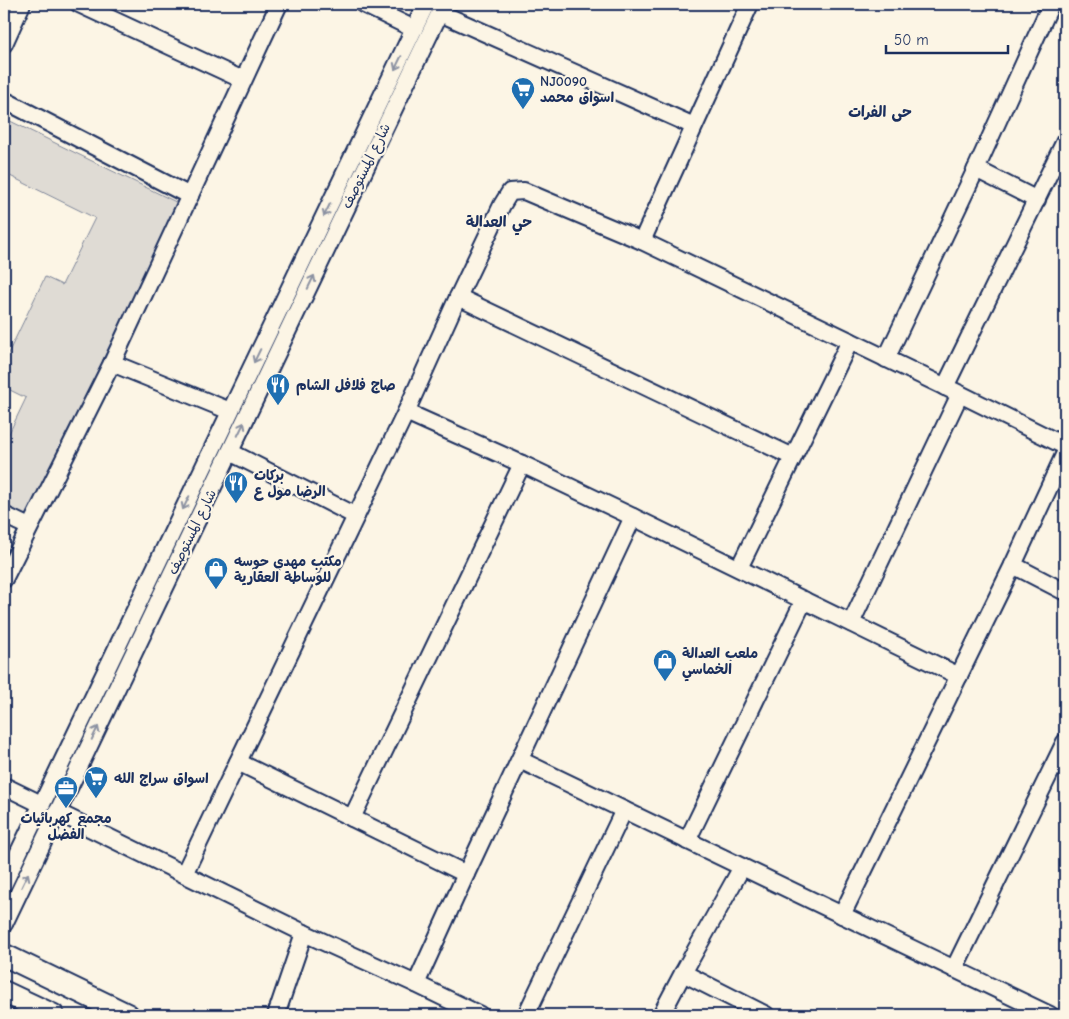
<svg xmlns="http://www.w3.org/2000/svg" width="1069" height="1019" viewBox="0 0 1069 1019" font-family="'Comic Neue','Playpen Sans Arabic',sans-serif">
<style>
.green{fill:#dfdbd4;stroke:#7d8599}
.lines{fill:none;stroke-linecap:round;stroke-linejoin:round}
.minor-casing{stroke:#1b2f5e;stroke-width:20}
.major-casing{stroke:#1b2f5e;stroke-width:25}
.minor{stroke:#fcf5e5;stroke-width:16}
.major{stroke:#fcf5e5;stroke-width:21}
.oneway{stroke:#8c92a2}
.labels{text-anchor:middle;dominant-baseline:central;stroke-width:4.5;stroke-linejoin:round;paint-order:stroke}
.poi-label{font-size:14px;font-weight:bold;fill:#1b2f5e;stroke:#fcf5e5;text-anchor:start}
.street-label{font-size:14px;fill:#1b2f5e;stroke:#fcf5e5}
.neighbourhood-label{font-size:15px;font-weight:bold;fill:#1b2f5e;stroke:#fcf5e5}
</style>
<rect width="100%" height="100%" fill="#fcf5e5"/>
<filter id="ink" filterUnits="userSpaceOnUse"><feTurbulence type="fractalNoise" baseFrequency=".02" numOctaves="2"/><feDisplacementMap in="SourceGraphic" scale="10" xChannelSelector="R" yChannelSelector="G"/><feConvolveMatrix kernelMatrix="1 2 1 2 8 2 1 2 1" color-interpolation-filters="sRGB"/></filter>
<g filter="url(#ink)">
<polygon class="green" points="4,118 180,204 26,517 4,506 4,444 26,398 4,387 4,362 45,277 62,285 95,218 4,173"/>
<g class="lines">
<g class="minor-casing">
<g id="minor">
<polyline points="79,4 243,80"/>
<polyline points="363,4 414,29"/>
<polyline points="440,13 694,126"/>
<polyline points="4,44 22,4"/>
<polyline points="4,100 190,196"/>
<polyline points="976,169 1037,200"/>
<polyline points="642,241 750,4"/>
<polyline points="458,297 793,457"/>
<polyline points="886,359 976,169 1051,4"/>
<polyline points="112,363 230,411"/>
<polyline points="945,387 1065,141"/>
<polyline points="406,412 522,464 633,517 959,676"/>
<polyline points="230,452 356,516"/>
<polyline points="4,515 29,527"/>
<polyline points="1013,565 1065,592"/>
<polyline points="739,568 850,341"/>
<polyline points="4,579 112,363 279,4"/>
<polyline points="851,623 960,394"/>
<polyline points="520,760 1050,1015"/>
<polyline points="238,762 466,874"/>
<polyline points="4,786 41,804"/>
<polyline points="57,812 304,933 416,984 480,1015"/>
<polyline points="352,818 522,464"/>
<polyline points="687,841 804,600"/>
<polyline points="184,874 406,412 458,297 502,205 510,192 524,191 642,241 960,394 1065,446"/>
<polyline points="4,883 426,4"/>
<polyline points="842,915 1013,565 1065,453"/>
<polyline points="4,924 444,4"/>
<polyline points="954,969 1065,742"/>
<polyline points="683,973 766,1015"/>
<polyline points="416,984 466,874 633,517"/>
<polyline points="276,1015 304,933"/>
<polyline points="526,1015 624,810"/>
<polyline points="661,1015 683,973 742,867"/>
</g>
</g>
<g class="major-casing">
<g id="major">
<polyline points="4,955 128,1015"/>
<polyline points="4,992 53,1015"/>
</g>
</g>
<use href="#minor" class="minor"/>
<use href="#major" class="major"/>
</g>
<defs><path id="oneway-shaft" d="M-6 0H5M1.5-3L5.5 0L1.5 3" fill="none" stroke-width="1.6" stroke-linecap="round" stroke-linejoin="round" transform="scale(1.25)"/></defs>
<g class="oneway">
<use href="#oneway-shaft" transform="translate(398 63) rotate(116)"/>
<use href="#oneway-shaft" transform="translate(327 210) rotate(116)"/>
<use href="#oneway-shaft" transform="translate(311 282) rotate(-64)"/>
<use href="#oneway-shaft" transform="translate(257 356) rotate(116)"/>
<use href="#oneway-shaft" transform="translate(241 429) rotate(-64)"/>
<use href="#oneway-shaft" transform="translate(186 503) rotate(116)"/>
<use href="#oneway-shaft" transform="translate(95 733) rotate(-64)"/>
<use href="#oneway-shaft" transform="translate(25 880) rotate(-64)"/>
</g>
</g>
<defs>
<g id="supermarket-pin" transform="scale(1.25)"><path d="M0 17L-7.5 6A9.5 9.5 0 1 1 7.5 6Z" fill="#1f6fb2" stroke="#fcf5e5"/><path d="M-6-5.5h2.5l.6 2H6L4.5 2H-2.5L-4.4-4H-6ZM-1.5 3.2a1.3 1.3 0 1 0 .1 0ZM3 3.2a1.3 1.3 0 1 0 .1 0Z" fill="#fff"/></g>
<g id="restaurant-pin" transform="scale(1.25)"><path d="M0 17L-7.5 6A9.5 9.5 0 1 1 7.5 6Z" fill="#1f6fb2" stroke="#fcf5e5"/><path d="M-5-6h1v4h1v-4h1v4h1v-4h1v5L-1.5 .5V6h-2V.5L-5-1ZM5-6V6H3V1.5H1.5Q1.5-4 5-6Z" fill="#fff"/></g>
<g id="shop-pin" transform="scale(1.25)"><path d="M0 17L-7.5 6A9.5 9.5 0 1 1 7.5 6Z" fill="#1f6fb2" stroke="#fcf5e5"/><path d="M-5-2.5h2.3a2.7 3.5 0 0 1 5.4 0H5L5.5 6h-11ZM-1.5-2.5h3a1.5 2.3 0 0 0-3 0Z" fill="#fff"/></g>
<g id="office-pin" transform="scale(1.25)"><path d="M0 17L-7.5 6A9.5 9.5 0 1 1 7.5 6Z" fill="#1f6fb2" stroke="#fcf5e5"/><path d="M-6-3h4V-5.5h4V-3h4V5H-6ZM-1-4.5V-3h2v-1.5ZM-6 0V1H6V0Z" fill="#fff"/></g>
</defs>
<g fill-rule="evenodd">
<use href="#supermarket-pin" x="523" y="89"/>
<use href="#restaurant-pin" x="278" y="385"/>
<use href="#restaurant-pin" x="236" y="483"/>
<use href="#shop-pin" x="216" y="569"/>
<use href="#shop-pin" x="665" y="661"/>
<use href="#supermarket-pin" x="96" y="778"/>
<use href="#office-pin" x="66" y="788"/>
</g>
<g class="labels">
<g class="poi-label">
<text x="540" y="81">NJ0090<tspan x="540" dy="16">اسواق محمد</tspan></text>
<text x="296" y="385">صاج فلافل الشام</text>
<text x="254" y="475">برکات<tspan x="254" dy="16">الرضا مول ع</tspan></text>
<text x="234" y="561">مكتب مهدي حوسه<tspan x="234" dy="16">للوساطة العقارية</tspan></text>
<text x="682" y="653">ملعب العدالة<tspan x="682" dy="16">الخماسي</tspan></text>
<text x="114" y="778">اسواق سراج الله</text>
<text x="66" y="818" text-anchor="middle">مجمع كهربائيات<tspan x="66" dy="16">الفضل</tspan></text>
</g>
<g class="street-label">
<text transform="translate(366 166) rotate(-64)">شارع المستوصف</text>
<text transform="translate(192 532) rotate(-64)">شارع المستوصف</text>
</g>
<g class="neighbourhood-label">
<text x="880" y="112">حی الفرات</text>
<text x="499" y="222">حي العدالة</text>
</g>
</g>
<rect width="1069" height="1019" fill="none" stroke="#fcf5e5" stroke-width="20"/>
<rect x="10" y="10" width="1049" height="999" fill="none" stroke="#1b2f5e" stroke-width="2" filter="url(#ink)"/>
<path d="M886 45v8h122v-8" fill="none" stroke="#1b2f5e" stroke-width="2.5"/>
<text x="894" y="45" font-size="15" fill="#1b2f5e" stroke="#fcf5e5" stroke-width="4" paint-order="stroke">50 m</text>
</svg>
